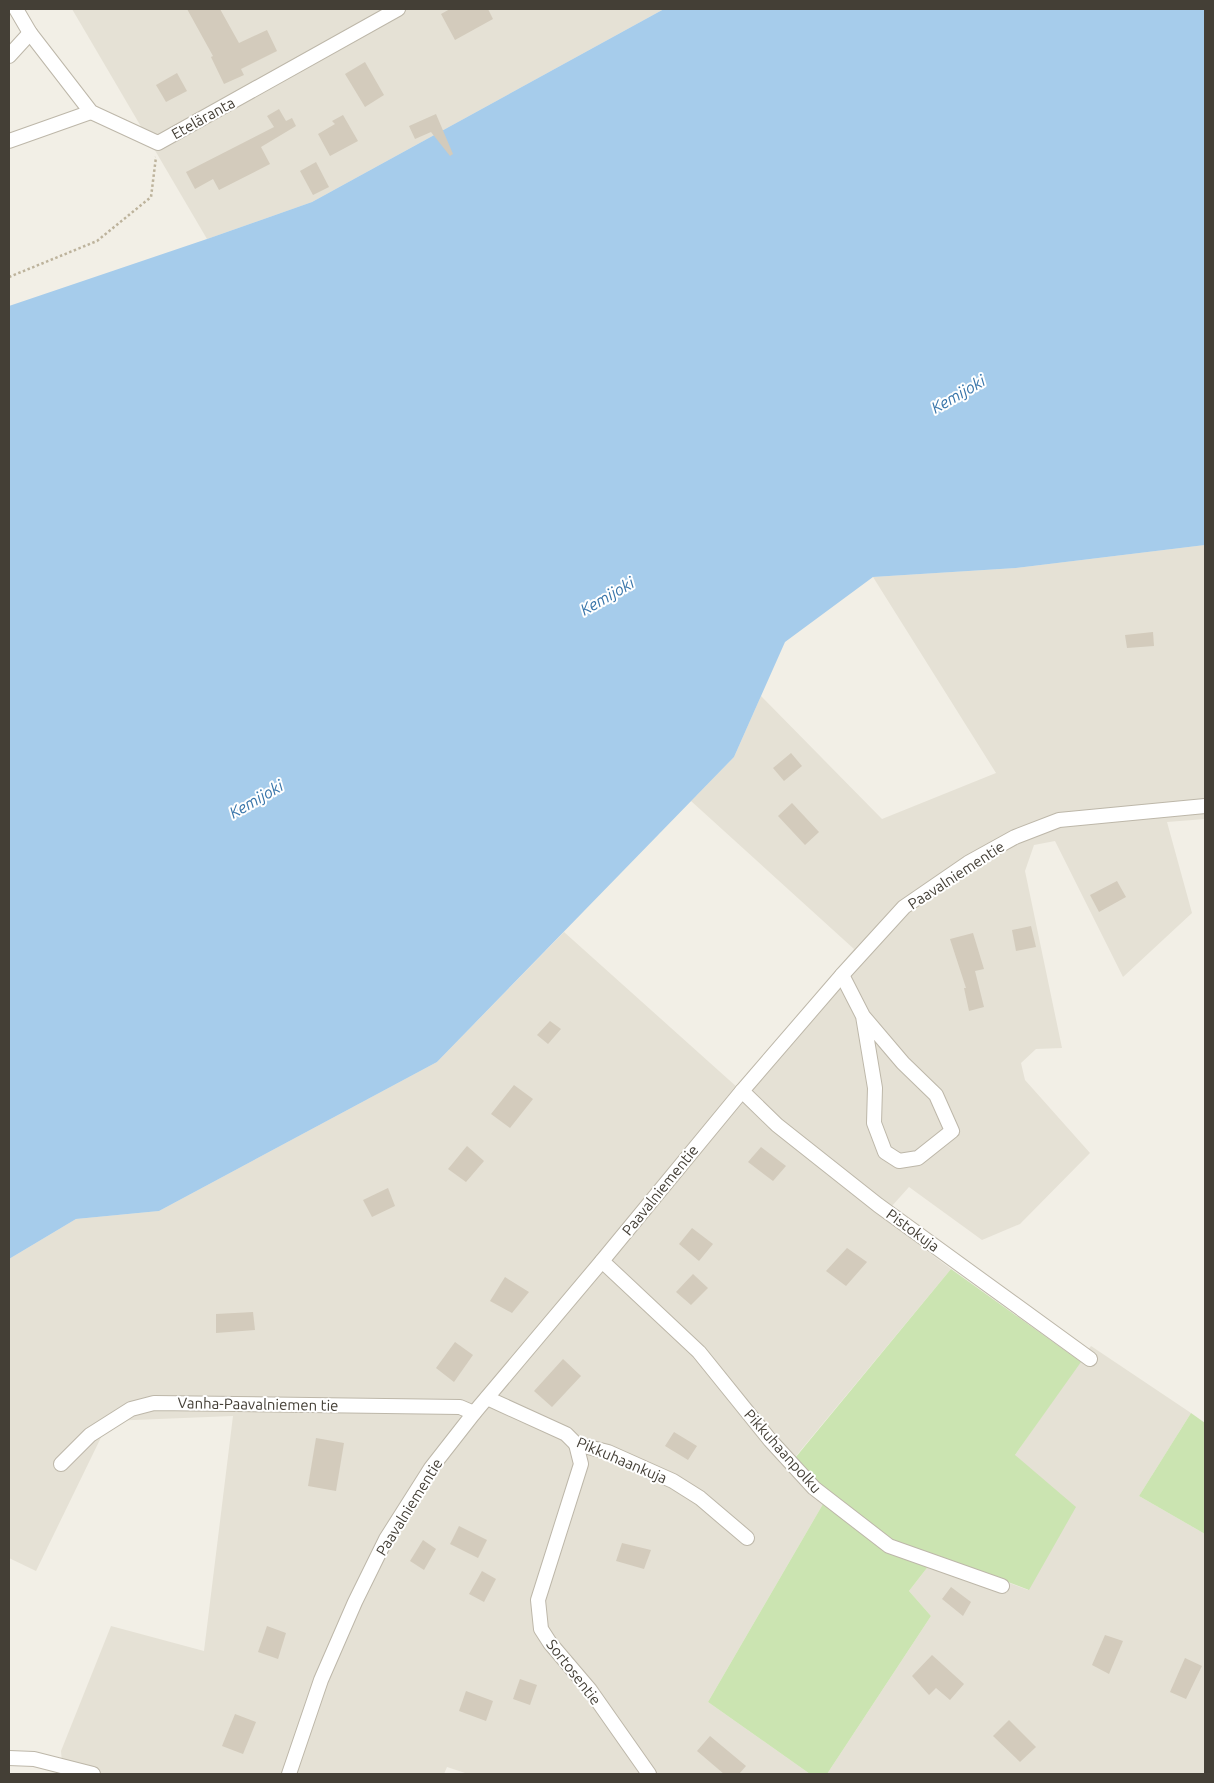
<svg xmlns="http://www.w3.org/2000/svg" width="1214" height="1783" viewBox="0 0 1214 1783" font-family="Ubuntu,sans-serif">
<style>
.residential{fill:#e5e1d5}
.green{fill:#cbe4b1}
.water{fill:#a6cceb}
.building{fill:#d3cbbc}
.lines{fill:none;stroke-linecap:round;stroke-linejoin:round}
.minor-casing{stroke:#bdb7a9;stroke-width:16}
.path{stroke:#bdb39c;stroke-width:2.5;stroke-dasharray:2.5 2.5;stroke-linecap:butt}
.minor{stroke:#fff;stroke-width:14}
.labels{text-anchor:middle;dominant-baseline:central;stroke-width:4;stroke-linejoin:round;paint-order:stroke}
.street-label{font-size:15px;fill:#443f36;stroke:#fff}
.water-label{font-size:16px;font-style:italic;fill:#3774a9;stroke:#fff}
</style>
<rect width="100%" height="100%" fill="#f2efe6"/>
<g class="residential">
<polygon points="72,9 664,9 312,202 207,239"/>
<polygon points="1205,545 1205,819 1167,822 1192,913 1123,977 1055,841 1034,845 1025,871 1062,1048 1036,1049 1021,1063 1025,1080 1090,1153 1020,1224 982,1240 909,1187 882,1217 951,1269 786,1468 823,1504 708,1702 810,1774 468,1774 447,1767 444,1774 63,1774 61,1751 111,1626 204,1651 233,1416 109,1421 36,1571 9,1558 9,1259 76,1219 159,1211 437,1062 564,932 738,1088 854,949 691,801 734,757 761,696 882,819 996,773 873,577 1016,568"/>
<polygon points="1091,1346 1191,1413 1139,1496 1205,1534 1205,1774 827,1774 931,1616 909,1591 937,1555 1028,1590 1015,1455"/>
</g>
<g class="green">
<polygon points="951,1269 1081,1362 1015,1455 1076,1507 1029,1590 937,1555 909,1591 931,1616 827,1774 810,1774 708,1702 823,1504 786,1469"/>
<polygon points="1191,1413 1205,1423 1205,1534 1139,1496"/>
</g>
<polygon class="water" points="664,9 1205,9 1205,545 1016,568 873,577 785,642 734,757 437,1062 159,1211 76,1219 9,1259 9,306 207,239 312,202"/>
<g class="building">
<polygon points="187,9 220,9 239,43 267,30 277,51 241,69 244,75 224,84 211,57 213,56"/>
<polygon points="450,9 488,9 493,19 455,40 441,14"/>
<polygon points="365,62 384,95 365,107 345,74"/>
<polygon points="177,73 187,91 166,102 156,85"/>
<polygon points="279,109 286,121 292,118 296,126 261,147 270,164 219,190 213,179 195,189 186,172 274,127 267,116"/>
<polygon points="436,114 453,154 450,156 431,132 415,139 409,126"/>
<polygon points="343,115 358,141 330,156 318,134 335,124 332,121"/>
<polygon points="316,162 329,187 313,195 300,171"/>
<polygon points="1153,632 1154,646 1127,648 1125,635"/>
<polygon points="791,753 802,766 784,781 773,768"/>
<polygon points="792,803 819,832 805,845 778,816"/>
<polygon points="1117,881 1126,897 1099,912 1090,895"/>
<polygon points="1031,926 1036,947 1016,951 1012,930"/>
<polygon points="973,933 984,969 975,971 984,1007 969,1011 964,988 966,988 950,939"/>
<polygon points="550,1021 561,1029 548,1044 537,1035"/>
<polygon points="514,1085 533,1099 510,1128 491,1114"/>
<polygon points="467,1146 484,1161 466,1182 448,1169"/>
<polygon points="761,1147 786,1166 773,1181 748,1162"/>
<polygon points="388,1188 395,1206 372,1217 363,1200"/>
<polygon points="692,1228 713,1244 699,1261 679,1244"/>
<polygon points="847,1248 867,1262 846,1286 826,1271"/>
<polygon points="693,1274 708,1288 691,1305 676,1292"/>
<polygon points="505,1277 529,1292 512,1313 490,1301"/>
<polygon points="253,1312 255,1330 216,1333 216,1314"/>
<polygon points="455,1342 473,1355 454,1382 436,1368"/>
<polygon points="563,1359 581,1376 552,1407 534,1391"/>
<polygon points="674,1432 697,1446 688,1460 665,1446"/>
<polygon points="316,1438 344,1443 336,1491 308,1486"/>
<polygon points="459,1526 487,1540 478,1558 450,1544"/>
<polygon points="423,1540 436,1549 424,1570 410,1561"/>
<polygon points="622,1543 651,1550 644,1569 616,1561"/>
<polygon points="482,1571 496,1579 484,1602 469,1594"/>
<polygon points="951,1587 971,1602 963,1616 942,1599"/>
<polygon points="267,1626 286,1633 278,1659 258,1652"/>
<polygon points="1105,1635 1123,1641 1109,1674 1092,1665"/>
<polygon points="932,1655 964,1684 950,1700 936,1688 929,1695 912,1676"/>
<polygon points="1185,1658 1202,1666 1186,1699 1170,1692"/>
<polygon points="520,1679 537,1685 530,1705 513,1699"/>
<polygon points="466,1691 493,1701 486,1721 459,1711"/>
<polygon points="235,1714 256,1722 243,1754 222,1746"/>
<polygon points="1009,1720 1036,1747 1020,1762 993,1736"/>
<polygon points="710,1736 746,1766 739,1774 724,1774 697,1751"/>
</g>
<g class="lines">
<g class="minor-casing">
<g id="minor">
<polyline points="16,9 30,33 91,112 158,143 398,9"/>
<polyline points="9,56 30,33"/>
<polyline points="9,141 91,112"/>
<polyline points="842,975 863,1016 903,1063 936,1095 952,1131 918,1158 899,1161 885,1152 874,1123 875,1088 863,1016"/>
<polyline points="742,1091 777,1125 878,1205 1090,1359"/>
<polyline points="602,1261 699,1352 770,1440 814,1488 889,1546 1002,1586"/>
<polyline points="487,1398 566,1434 576,1444 608,1452 673,1481 700,1498 747,1538"/>
<polyline points="576,1444 581,1464 538,1600 541,1629 550,1643 590,1690 649,1774"/>
<polyline points="61,1464 90,1435 131,1409 154,1403 460,1407 474,1413"/>
<polyline points="9,1758 34,1759 93,1774"/>
<polyline points="289,1774 321,1680 355,1602 386,1539 431,1468 474,1413 602,1261 742,1091 842,975 904,907 968,863 1015,837 1059,820 1205,806"/>
</g>
</g>
<polyline class="path" points="9,277 97,241 151,197 156,157"/>
<use href="#minor" class="minor"/>
</g>
<g class="labels">
<g class="street-label">
<text transform="translate(203 118) rotate(-29)">Eteläranta</text>
<text transform="translate(956 875) rotate(-33)">Paavalniementie</text>
<text transform="translate(660 1190) rotate(-51)">Paavalniementie</text>
<text transform="translate(913 1230) rotate(36)">Pistokuja</text>
<text transform="translate(258 1404) rotate(1)">Vanha-Paavalniemen tie</text>
<text transform="translate(783 1451) rotate(48)">Pikkuhaanpolku</text>
<text transform="translate(622 1460) rotate(23)">Pikkuhaankuja</text>
<text transform="translate(409 1507) rotate(-58)">Paavalniementie</text>
<text transform="translate(574 1672) rotate(52)">Sortosentie</text>
</g>
<g class="water-label">
<text transform="translate(958 394) rotate(-30)">Kemijoki</text>
<text transform="translate(607 596) rotate(-30)">Kemijoki</text>
<text transform="translate(256 799) rotate(-30)">Kemijoki</text>
</g>
</g>
<rect width="1214" height="1783" fill="none" stroke="#443f36" stroke-width="20"/>
</svg>
